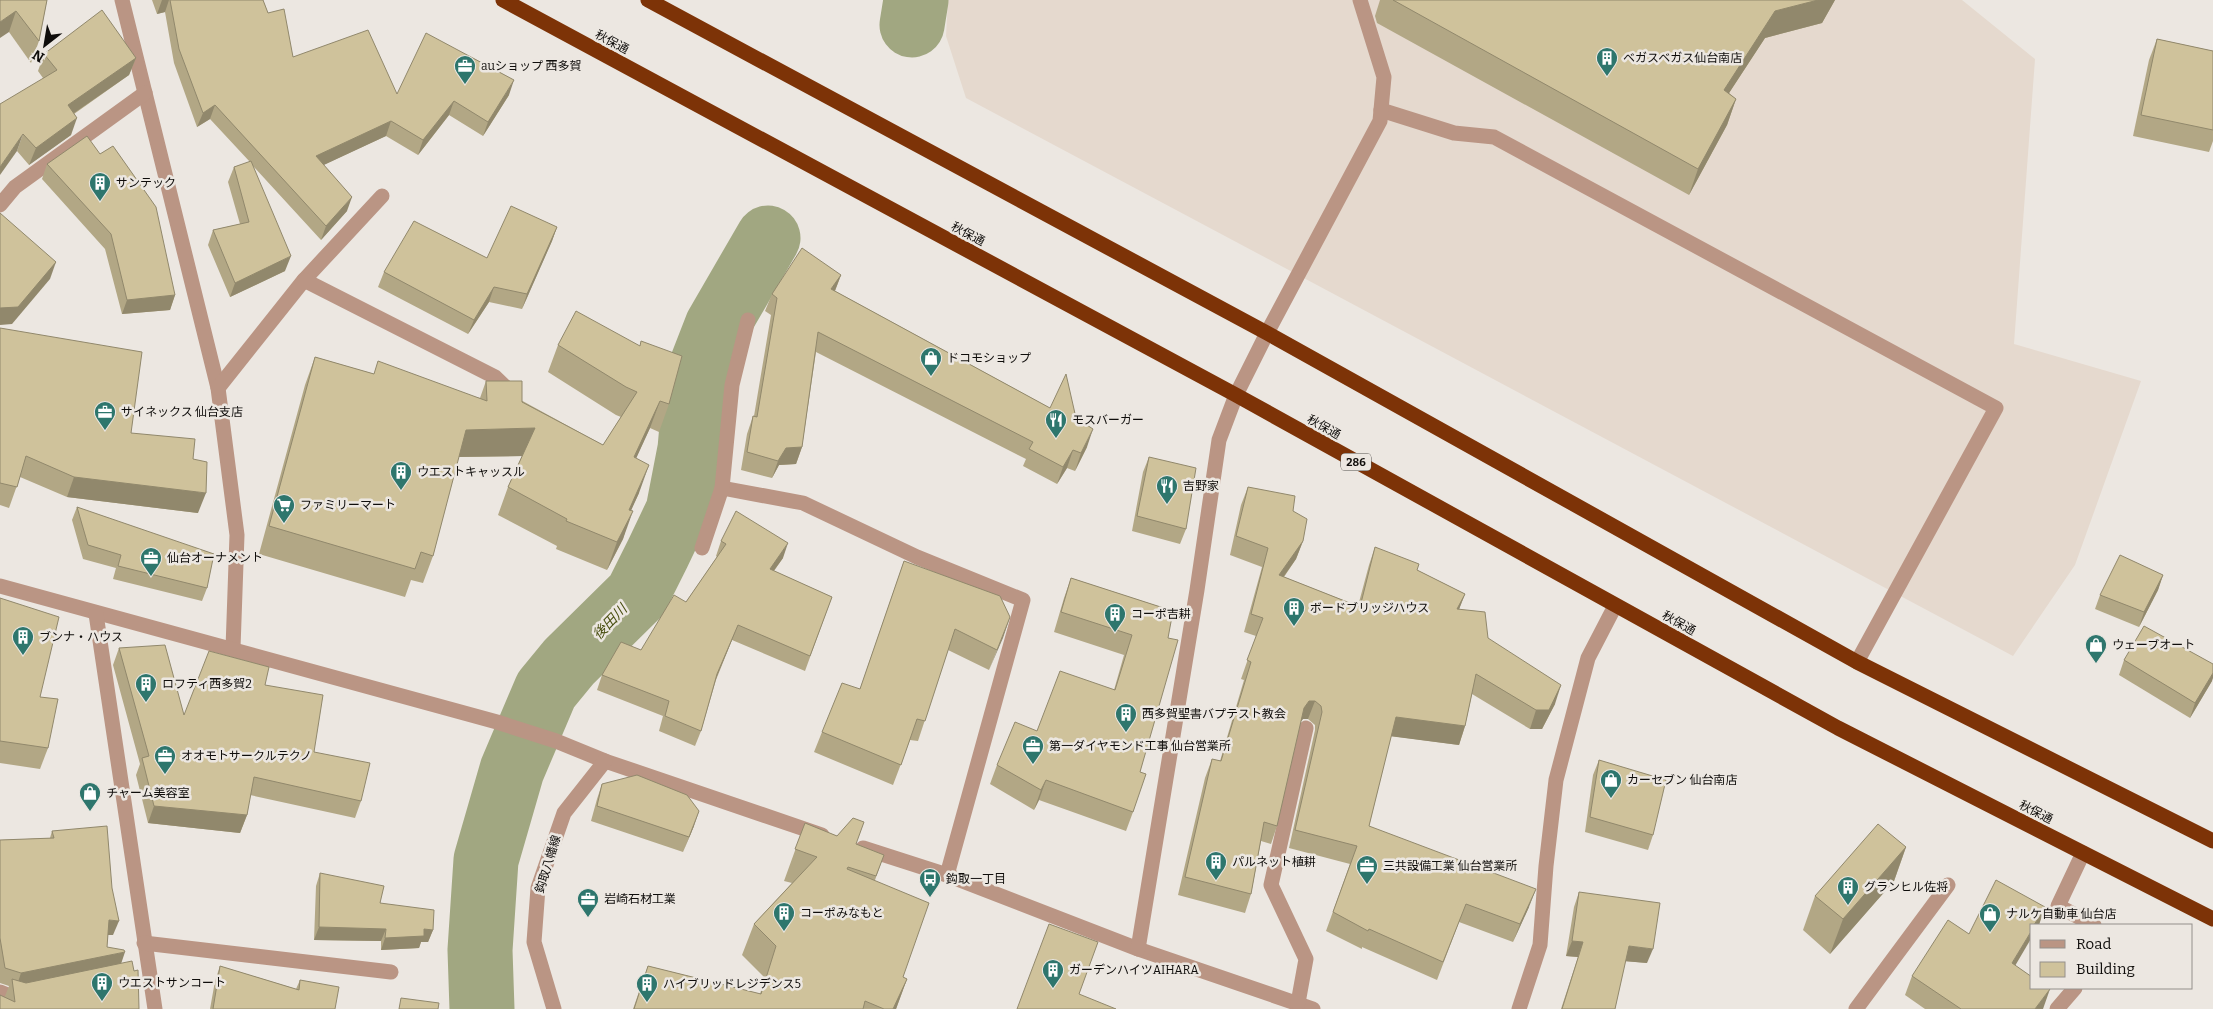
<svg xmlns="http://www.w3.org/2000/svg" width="2213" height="1009" viewBox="0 0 2213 1009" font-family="Bitter,'Noto Sans JP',serif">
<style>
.built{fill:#e5d9ce}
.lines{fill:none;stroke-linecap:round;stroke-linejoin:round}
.river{stroke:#a1a781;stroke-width:65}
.minor{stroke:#ba9584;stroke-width:15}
.highway{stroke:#7d3307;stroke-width:15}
.wall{fill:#b2a785}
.shaded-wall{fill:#91886c}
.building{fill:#cfc29b;stroke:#91886c}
.labels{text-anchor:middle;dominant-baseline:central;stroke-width:5;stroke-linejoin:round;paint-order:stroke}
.shield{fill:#ece7e1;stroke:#514e4b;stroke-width:1}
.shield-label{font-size:11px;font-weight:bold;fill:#0f0d0b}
.street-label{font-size:12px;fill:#0f0d0b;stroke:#ece7e1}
.poi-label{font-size:12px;fill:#0f0d0b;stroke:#ece7e1;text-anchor:start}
.water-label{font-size:14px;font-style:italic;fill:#484e0f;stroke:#ece7e1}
</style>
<rect width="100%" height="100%" fill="#ece7e1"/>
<polygon class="built" points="948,0 1962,0 2035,59 2014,344 2141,381 2075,565 2013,656 966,98 946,36"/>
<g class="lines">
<g class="river">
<polyline points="912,25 916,0"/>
<polyline points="482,1009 480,950 486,860 512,770 546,690 569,662 637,595 658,553 678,511 690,449 696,380 717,326 768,238"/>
</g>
<g class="minor">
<polyline points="122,0 218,388 237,535 233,648"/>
<polyline points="1381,110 1454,133 1494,137 1996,408 1857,662"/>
<polyline points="0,205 15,187 145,93"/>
<polyline points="304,280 382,196"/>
<polyline points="218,388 304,280 495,377 514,395"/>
<polyline points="722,488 803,503 917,557 1023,600 947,875"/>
<polyline points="702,548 722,488 732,385 748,320"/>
<polyline points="0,586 497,722 556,741 605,761 822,835"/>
<polyline points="96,614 155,1009"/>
<polyline points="863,848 947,875 1138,949 1313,1009"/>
<polyline points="2083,853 2058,906 2094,925"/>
<polyline points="144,943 391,972"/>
<polyline points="1138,949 1197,590 1219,440 1236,395 1267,333 1380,121 1384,77 1360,0"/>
<polyline points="0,992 15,998 24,996"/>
<polyline points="1298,1003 1306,959 1271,885 1306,728"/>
<polyline points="554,1009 534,942 538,888 564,813 605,761"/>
<polyline points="1519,1009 1540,945 1546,866 1556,780 1588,658 1615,606"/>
<polyline points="1856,1009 1948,885"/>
<polyline points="2057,1009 2075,988"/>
</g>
<g class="highway">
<polyline points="503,0 1236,395 1838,728 2213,919"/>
<polyline points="648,0 1267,333 1857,662 2213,841"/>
</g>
</g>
<g class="wall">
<polygon points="0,0 47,0 39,41 31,63 9,32"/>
<polygon points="152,0 263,0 268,13 293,57 397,94 509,95 483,136 449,115 418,155 386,136 323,165 347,211 321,240 253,166 285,271 230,297 208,245 213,230 240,224 228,182 234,167 250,162 210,119 197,127 174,63 165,12 157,14"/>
<polygon points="1380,0 1835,0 1822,23 1765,38 1729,93 1736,99 1727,125 1689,195 1377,23 1375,16"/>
<polygon points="2157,39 2213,51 2213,141 2209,152 2133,136 2149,60"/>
<polygon points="44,54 136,58 129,75 74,114 71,135 29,165 17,151 43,78 38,71"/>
<polygon points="47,164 175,295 170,310 122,314 105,249 42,179"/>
<polygon points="557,227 552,241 522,309 489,302 468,334 378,287 384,272 487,258"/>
<polygon points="841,275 835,291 1050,408 1076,418 1087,447 1075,471 1067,468 1057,484 1023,466 1026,459 816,352 802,447 796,464 779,465 772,478 741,470 747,434 753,416 754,416 771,315 765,311 772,294"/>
<polygon points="0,328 131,433 193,459 198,513 67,497 20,477 9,508 0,505"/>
<polygon points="558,345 669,404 659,432 650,428 636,458 639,493 631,510 623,539 607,570 556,549 557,546 498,515 508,487 522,456 458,457 433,556 423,583 411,580 405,597 259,554 305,385 315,357 374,374 480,398 486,381 603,445 621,417 616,415 548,372"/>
<polygon points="1149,457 1186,529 1180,544 1132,531 1143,472"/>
<polygon points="1248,487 1293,511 1303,541 1296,559 1284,577 1358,606 1369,565 1375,547 1417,570 1465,594 1459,609 1488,638 1555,704 1542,729 1530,729 1472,694 1465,726 1459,745 1391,736 1369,826 1529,907 1513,942 1459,922 1437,980 1362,947 1362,949 1326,931 1350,864 1289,848 1315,730 1315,725 1308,719 1303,719 1300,722 1277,826 1271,844 1261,841 1251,894 1245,913 1178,895 1205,778 1212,759 1220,761 1244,680 1241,679 1256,636 1244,632 1262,567 1230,555 1241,505"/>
<polygon points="77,507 207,588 202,601 113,579 116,568 83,559 72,520"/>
<polygon points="721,541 783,558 774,571 832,597 805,671 732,640 716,680 701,731 695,746 659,731 663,716 597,690 602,675 641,650 686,602 717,557 716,556"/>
<polygon points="904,561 1010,617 989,670 948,650 918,741 910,740 893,785 814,752 822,732 860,689"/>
<polygon points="2163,575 2158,590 2139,627 2095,609 2100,595"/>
<polygon points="1071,578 1173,611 1140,772 1133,812 1126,831 1039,800 1034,810 990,784 997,765 1037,731 1114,690 1124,655 1054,632 1064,598"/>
<polygon points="0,598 40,697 48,748 40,769 0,763"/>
<polygon points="119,648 184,715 265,685 314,752 361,801 355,818 250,795 247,815 240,833 148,823 136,775 140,764 113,665"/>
<polygon points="2124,660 2212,681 2190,718 2119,675"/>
<polygon points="1599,760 1653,835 1648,850 1585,832 1593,775"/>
<polygon points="602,784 694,826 683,852 591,821 597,799"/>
<polygon points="805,823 884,855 875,880 903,977 907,979 896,1009 633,1009 648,966 760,994 765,978 742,955 754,924 792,883 784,881"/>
<polygon points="52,831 113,935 108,935 107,947 121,963 0,1009 9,986 0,983 0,840 50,838"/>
<polygon points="1906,847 1894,881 1830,954 1803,930 1815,896"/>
<polygon points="320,873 433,930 428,942 421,942 419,948 381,950 381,941 314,940 316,886"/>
<polygon points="1579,892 1647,963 1625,961 1615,1009 1561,1009 1578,957 1566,956 1574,907"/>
<polygon points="2015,965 2043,1009 1925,1009 1905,995 1912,976"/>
<polygon points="220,966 296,989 300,980 335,1009 210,1009 215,981"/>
</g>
<g class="shaded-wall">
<polygon points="162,0 169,0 165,12 157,14"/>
<polygon points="1818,0 1835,0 1822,23 1765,38 1714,116 1724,90 1775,11"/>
<polygon points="16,11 9,32 0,38 0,22"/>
<polygon points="136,58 129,75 61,122 68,105"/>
<polygon points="514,80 509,95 483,136 488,122"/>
<polygon points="1736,99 1727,125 1689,195 1698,169"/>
<polygon points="454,101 449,115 418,155 423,140"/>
<polygon points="215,105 210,119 197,127 203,113"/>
<polygon points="77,118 71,135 29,165 36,148"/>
<polygon points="391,121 386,136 311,171 316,156"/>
<polygon points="23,134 17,151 0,175 0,167"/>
<polygon points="352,197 347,211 321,240 326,226"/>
<polygon points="557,227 552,241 522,309 527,294"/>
<polygon points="291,256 285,271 230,297 235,283"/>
<polygon points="56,262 50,279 12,324 0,325 0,308"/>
<polygon points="841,275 834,293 831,289"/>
<polygon points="494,287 489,302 468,334 474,320"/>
<polygon points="175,295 170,310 122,314 127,300"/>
<polygon points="660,401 650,428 624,485 634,457"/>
<polygon points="535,428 525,456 456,457 466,430"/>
<polygon points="1093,429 1087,447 1075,471 1081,453"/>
<polygon points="802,447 796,464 779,465 772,478 778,461 786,448"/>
<polygon points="1073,450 1067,468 1057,484 1063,467"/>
<polygon points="649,465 639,493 619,537 629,510"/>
<polygon points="74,477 206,493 198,513 67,497"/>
<polygon points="633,511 623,539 607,570 617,542"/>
<polygon points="1303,541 1296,559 1272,593 1279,575"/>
<polygon points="788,543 783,558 764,584 770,569"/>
<polygon points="2163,575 2158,590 2139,627 2144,612"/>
<polygon points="1465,594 1458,612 1457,609"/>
<polygon points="1010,617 1003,638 989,670 997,650"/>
<polygon points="738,625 732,640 712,688 717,674"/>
<polygon points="2213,673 2213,678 2212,681 2190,718 2195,703"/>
<polygon points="1561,685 1555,704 1542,729 1530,729 1536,710"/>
<polygon points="1309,701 1315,701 1308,719 1303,719 1297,726 1304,708"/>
<polygon points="1396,717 1465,726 1459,745 1389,736"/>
<polygon points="1046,780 1039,800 1034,810 1041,790"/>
<polygon points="154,806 247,815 240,833 148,823"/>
<polygon points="699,811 694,826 683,852 689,837"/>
<polygon points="1906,847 1894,881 1830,954 1843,919"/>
<polygon points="1536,889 1529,907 1513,942 1520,924"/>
<polygon points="2045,907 2039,925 2034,925"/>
<polygon points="109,920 119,921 113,935 104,935"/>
<polygon points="319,927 386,929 381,941 314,940"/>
<polygon points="424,929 433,930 428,942 421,942 419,948 381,950 385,938"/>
<polygon points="2032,930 2032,937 2005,983 2012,963"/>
<polygon points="1572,941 1583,942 1578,957 1566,956"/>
<polygon points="1629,946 1653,949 1647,963 1623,961"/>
<polygon points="125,952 120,967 16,988 21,973"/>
<polygon points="907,979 896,1009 893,1009"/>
<polygon points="2050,989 2043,1009 2035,1009"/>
</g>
<g class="building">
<polygon points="0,0 47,0 39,41 16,11 0,22"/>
<polygon points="170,0 263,0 268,13 284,9 293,57 368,30 397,94 426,33 514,80 488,122 454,101 423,140 391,121 316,156 352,197 326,226 215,105 203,113 179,49"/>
<polygon points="1393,0 1818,0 1775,11 1724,90 1736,99 1698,169"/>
<polygon points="102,10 136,58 68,105 77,118 36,148 23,134 0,167 0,104 57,70 44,54"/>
<polygon points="2157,39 2213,51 2213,130 2141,115"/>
<polygon points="87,136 100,154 113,146 156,207 175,295 127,300 111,234 47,164"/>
<polygon points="251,161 291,256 235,283 213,230 249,222 234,167"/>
<polygon points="511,206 557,227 527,294 494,287 474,320 384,272 414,221 487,258"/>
<polygon points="0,213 56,262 18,307 0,308"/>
<polygon points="802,248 841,275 831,289 1050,408 1066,374 1076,418 1093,429 1081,453 1073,450 1063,467 1029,449 1033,442 818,332 802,447 786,448 778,461 747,452 753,416 757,417 777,298 772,294"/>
<polygon points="576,311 640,346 641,341 682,356 669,404 660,401 634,457 649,465 629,510 633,511 617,542 566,521 567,519 508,487 535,428 466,430 433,556 421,552 415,569 269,526 315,357 374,374 378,361 487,401 486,381 522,381 522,402 603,445 637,392 626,387 558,345"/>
<polygon points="0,328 142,352 131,433 195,439 193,459 207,462 206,493 74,477 26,456 17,487 0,483"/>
<polygon points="1149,457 1196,468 1186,529 1137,516"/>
<polygon points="1248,487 1295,496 1293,511 1307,519 1303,541 1279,575 1360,607 1375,547 1419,564 1417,570 1465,594 1457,609 1485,612 1488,638 1561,685 1549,710 1536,710 1476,674 1465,726 1396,717 1369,826 1536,889 1520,924 1466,904 1443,962 1369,929 1368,931 1333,912 1357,846 1295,830 1322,712 1321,706 1315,701 1309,701 1304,708 1277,826 1264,822 1251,894 1185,877 1212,759 1221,761 1251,662 1247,660 1263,618 1251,614 1268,548 1236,536"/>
<polygon points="77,507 214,554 207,588 118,566 121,555 88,545"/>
<polygon points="736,511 788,543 770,569 832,597 810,656 738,625 717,674 701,731 665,716 669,701 602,675 621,642 641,650 674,595 686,602 726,544 721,541"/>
<polygon points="2120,555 2163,575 2144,612 2100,595"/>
<polygon points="904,561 1000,596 1010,617 997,650 955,629 925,721 917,719 901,765 822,732 842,683 860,689"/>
<polygon points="1071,578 1173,611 1168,638 1178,640 1140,772 1146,774 1133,812 1046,780 1041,790 997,765 1015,722 1037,731 1060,671 1115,690 1132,635 1061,612"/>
<polygon points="0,598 59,617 40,697 58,699 48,748 0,741"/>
<polygon points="2144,626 2213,664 2213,673 2195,703 2124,660"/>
<polygon points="165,645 184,715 209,651 269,667 265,685 323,695 314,752 370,763 361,801 254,777 247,815 154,806 142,758 149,756 119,648"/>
<polygon points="1599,760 1666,780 1653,835 1590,817"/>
<polygon points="637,775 687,795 699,811 689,837 597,806 602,784"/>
<polygon points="853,818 864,822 856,844 884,855 876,876 848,867 847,869 929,903 903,977 907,979 893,1009 884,1009 865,1001 863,1009 634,1009 648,966 761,994 776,946 754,924 817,857 795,849 805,823 837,836"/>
<polygon points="1878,824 1906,847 1843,919 1815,896"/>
<polygon points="107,826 112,888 119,921 109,920 107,947 124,950 125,952 21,973 5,968 0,938 0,840 54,838 52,831"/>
<polygon points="320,873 384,886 380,903 434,910 433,930 424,929 424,936 385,938 386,929 319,927"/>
<polygon points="1996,880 2045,907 2034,925 2032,925 2032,930 2012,963 2032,977 2032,988 2048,988 2050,989 2035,1009 1961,1009 1912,976 1948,920 1969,934"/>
<polygon points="1579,892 1660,903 1653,949 1629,946 1615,1009 1562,1009 1583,942 1572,941"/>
<polygon points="1049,924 1098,942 1079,994 1116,1009 1017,1009"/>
<polygon points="132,961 134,971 138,970 139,1009 0,1009 0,995 15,1002 12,979 26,983"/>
<polygon points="220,966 299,990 300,980 339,987 335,1009 213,1009"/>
<polygon points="401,998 439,1003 438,1009 399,1009"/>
</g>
<defs>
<g id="building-pin" transform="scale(1.125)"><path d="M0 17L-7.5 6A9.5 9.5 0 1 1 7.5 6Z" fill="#2e766d" stroke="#ece7e1"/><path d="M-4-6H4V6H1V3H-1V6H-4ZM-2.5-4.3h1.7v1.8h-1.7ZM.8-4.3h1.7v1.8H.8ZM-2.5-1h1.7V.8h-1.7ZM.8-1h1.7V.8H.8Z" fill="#fff"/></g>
<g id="office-pin" transform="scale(1.125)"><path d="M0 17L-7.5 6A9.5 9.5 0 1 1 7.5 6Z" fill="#2e766d" stroke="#ece7e1"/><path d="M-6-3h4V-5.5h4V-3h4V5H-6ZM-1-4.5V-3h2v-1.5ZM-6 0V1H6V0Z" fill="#fff"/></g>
<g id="shop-pin" transform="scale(1.125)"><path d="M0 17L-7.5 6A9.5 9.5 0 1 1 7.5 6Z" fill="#2e766d" stroke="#ece7e1"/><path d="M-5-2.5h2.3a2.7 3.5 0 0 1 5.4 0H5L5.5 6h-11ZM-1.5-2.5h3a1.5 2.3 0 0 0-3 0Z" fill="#fff"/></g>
<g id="restaurant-pin" transform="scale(1.125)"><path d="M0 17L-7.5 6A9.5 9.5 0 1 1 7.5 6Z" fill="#2e766d" stroke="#ece7e1"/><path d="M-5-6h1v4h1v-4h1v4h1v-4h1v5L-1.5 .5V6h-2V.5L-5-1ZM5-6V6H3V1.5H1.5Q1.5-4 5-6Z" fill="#fff"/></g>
<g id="supermarket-pin" transform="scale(1.125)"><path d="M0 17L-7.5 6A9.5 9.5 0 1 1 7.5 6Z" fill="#2e766d" stroke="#ece7e1"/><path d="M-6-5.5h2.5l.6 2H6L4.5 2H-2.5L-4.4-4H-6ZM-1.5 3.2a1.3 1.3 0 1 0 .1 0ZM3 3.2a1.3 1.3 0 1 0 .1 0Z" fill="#fff"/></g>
<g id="bus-pin" transform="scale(1.125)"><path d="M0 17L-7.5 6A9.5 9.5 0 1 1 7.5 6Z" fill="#2e766d" stroke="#ece7e1"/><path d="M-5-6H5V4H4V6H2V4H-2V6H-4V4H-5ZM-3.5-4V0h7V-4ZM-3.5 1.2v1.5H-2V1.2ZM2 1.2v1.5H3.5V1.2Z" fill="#fff"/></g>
</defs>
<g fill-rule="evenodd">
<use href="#building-pin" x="1607" y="58"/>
<use href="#office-pin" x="465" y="66"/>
<use href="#building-pin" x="100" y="183"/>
<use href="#shop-pin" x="931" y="358"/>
<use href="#office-pin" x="105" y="412"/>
<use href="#restaurant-pin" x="1056" y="420"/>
<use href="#building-pin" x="401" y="472"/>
<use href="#restaurant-pin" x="1167" y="486"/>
<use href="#supermarket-pin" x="284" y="505"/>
<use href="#office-pin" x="151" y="558"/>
<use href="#building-pin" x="1294" y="608"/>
<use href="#building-pin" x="1115" y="614"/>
<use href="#building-pin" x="23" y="637"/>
<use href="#shop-pin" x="2096" y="645"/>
<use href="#building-pin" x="146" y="684"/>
<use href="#building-pin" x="1126" y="714"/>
<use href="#office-pin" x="1033" y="746"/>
<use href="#office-pin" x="165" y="756"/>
<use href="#shop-pin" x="1611" y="780"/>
<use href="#shop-pin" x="90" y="793"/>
<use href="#building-pin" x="1216" y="862"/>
<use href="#office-pin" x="1367" y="866"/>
<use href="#bus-pin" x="930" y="879"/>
<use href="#building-pin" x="1848" y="887"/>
<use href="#office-pin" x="588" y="899"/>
<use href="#building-pin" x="784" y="913"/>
<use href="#shop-pin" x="1990" y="914"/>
<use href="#building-pin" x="1053" y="970"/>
<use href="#building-pin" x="102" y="983"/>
<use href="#building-pin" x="647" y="984"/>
</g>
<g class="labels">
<rect class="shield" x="1341" y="453.5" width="30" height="17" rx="4"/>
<g class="shield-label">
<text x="1356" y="462">286</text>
</g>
<g class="street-label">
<text transform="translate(612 42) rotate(28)">秋保通</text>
<text transform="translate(968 234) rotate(28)">秋保通</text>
<text transform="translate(1324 427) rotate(29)">秋保通</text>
<text transform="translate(1679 623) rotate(29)">秋保通</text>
<text transform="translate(2036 812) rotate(27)">秋保通</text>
<text transform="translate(548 864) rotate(-73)">鈎取八幡線</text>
</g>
<g class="poi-label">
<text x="1623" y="58">ベガスベガス仙台南店</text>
<text x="481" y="66">auショップ 西多賀</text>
<text x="116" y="183">サンテック</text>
<text x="947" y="358">ドコモショップ</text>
<text x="121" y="412">サイネックス 仙台支店</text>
<text x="1072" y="420">モスバーガー</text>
<text x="417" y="472">ウエストキャッスル</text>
<text x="1183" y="486">吉野家</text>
<text x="300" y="505">ファミリーマート</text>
<text x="167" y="558">仙台オーナメント</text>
<text x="1310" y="608">ボードブリッジハウス</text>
<text x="1131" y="614">コーポ吉耕</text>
<text x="39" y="637">ブンナ・ハウス</text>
<text x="2112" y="645">ウェーブオート</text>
<text x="162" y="684">ロフティ西多賀2</text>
<text x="1142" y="714">西多賀聖書バプテスト教会</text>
<text x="1049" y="746">第一ダイヤモンド工事 仙台営業所</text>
<text x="181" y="756">オオモトサークルテクノ</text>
<text x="1627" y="780">カーセブン 仙台南店</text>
<text x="106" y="793">チャーム美容室</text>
<text x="1232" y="862">パルネット植耕</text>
<text x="1383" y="866">三共設備工業 仙台営業所</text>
<text x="946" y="879">鈎取一丁目</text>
<text x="1864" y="887">グランヒル佐将</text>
<text x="604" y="899">岩崎石材工業</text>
<text x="800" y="913">コーポみなもと</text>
<text x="2006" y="914">ナルケ自動車 仙台店</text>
<text x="1069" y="970">ガーデンハイツAIHARA</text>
<text x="118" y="983">ウエストサンコート</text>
<text x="663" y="984">ハイブリッドレジデンス5</text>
</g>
<g class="water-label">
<text transform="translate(610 622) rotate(-46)">後田川</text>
</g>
</g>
<rect x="2030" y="924" width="162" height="65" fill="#ece7e1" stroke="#94908b"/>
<rect x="2040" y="940" width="25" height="8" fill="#ba9584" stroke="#94908b"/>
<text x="2076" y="949" font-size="15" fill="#0f0d0b">Road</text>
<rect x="2040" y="962" width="25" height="15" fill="#cfc29b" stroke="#94908b"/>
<text x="2076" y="974" font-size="15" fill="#0f0d0b">Building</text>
<g transform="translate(45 45) rotate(211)" stroke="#ece7e1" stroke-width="4" paint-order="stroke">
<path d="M0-4L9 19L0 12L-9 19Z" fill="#0f0d0b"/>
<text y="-8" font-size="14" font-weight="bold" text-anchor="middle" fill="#0f0d0b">N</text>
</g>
</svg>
